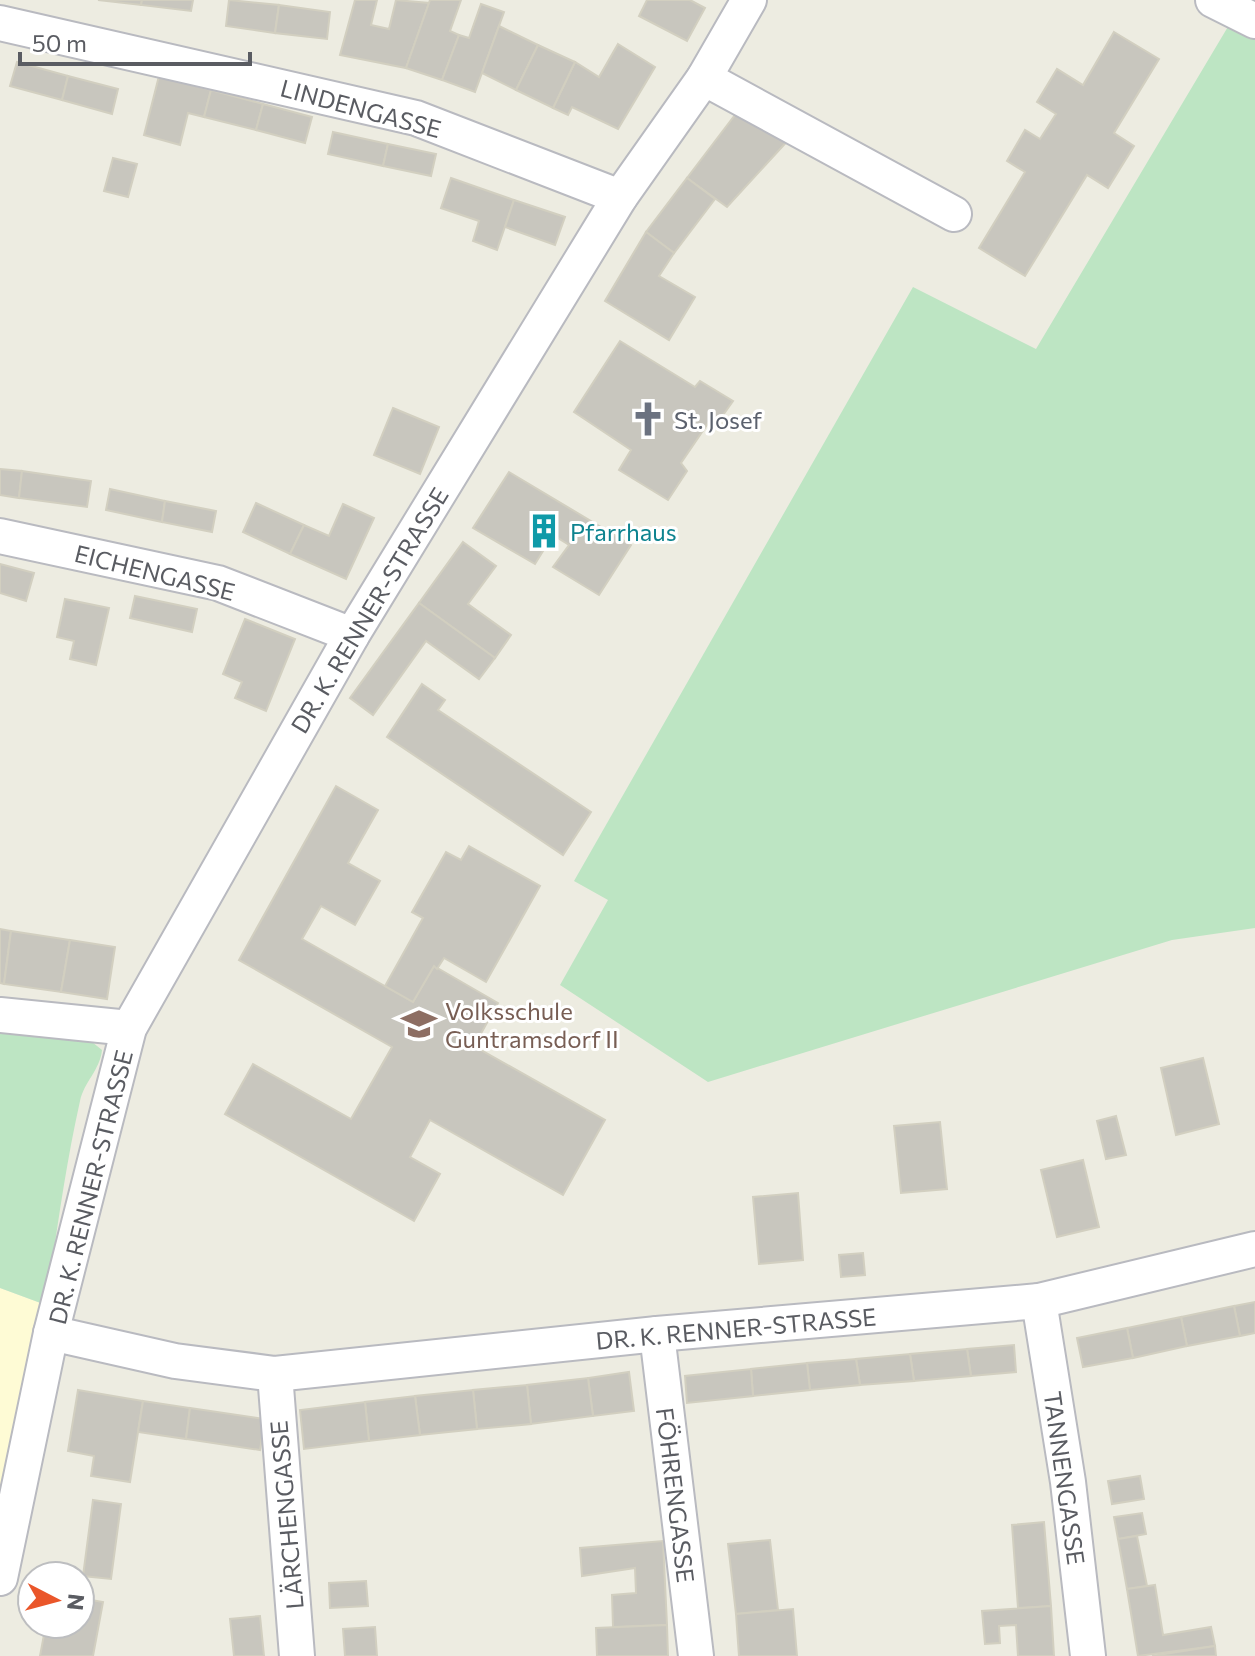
<svg xmlns="http://www.w3.org/2000/svg" width="1255" height="1656" viewBox="0 0 1255 1656" font-family="Commissioner,sans-serif">
<style>
.commercial{fill:#fefbd5}
.green{fill:#bde5c3}
.building{fill:#c8c6be;stroke:#d2cfc0;stroke-width:2}
.lines{fill:none;stroke-linecap:round;stroke-linejoin:round}
.minor-casing{stroke:#b9bac0;stroke-width:38}
.minor{stroke:#fff;stroke-width:34}
.labels{text-anchor:middle;dominant-baseline:central;stroke-width:6;stroke-linejoin:round;paint-order:stroke}
.street-label{font-size:24px;fill:#5a5c62;stroke:#fff}
.worship-label{font-size:24px;fill:#5b616d;stroke:#fff;text-anchor:start}
.culture-label{font-size:24px;fill:#0d838f;stroke:#fff;text-anchor:start}
.education-label{font-size:24px;fill:#785e54;stroke:#fff;text-anchor:start}
</style>
<rect width="100%" height="100%" fill="#edece1"/>
<polygon class="commercial" points="0,1288 46,1305 0,1518"/>
<g class="green">
<polygon points="1229,25 1255,33 1255,928 1172,940 708,1082 560,985 608,900 574,881 913,287 1036,349"/>
<path d="M0,1029L92,1042L102,1050C100,1070 84,1082 80,1101C65,1168 56,1237 46,1305L0,1288Z"/>
</g>
<g class="building">
<polygon points="98,0 142,0 141,5"/>
<polygon points="142,0 193,0 191,11 141,5"/>
<polygon points="229,0 279,5 275,33 226,26"/>
<polygon points="355,0 377,0 371,25 389,29 396,0 429,3 406,68 340,55"/>
<polygon points="430,0 461,0 450,31 459,35 442,80 406,68"/>
<polygon points="647,0 690,0 705,8 687,41 639,16"/>
<polygon points="481,4 504,12 475,92 442,80 459,35 469,38"/>
<polygon points="279,5 330,12 327,39 275,33"/>
<polygon points="499,26 538,45 516,90 482,73"/>
<polygon points="1114,32 1159,59 1114,133 1134,146 1108,188 1087,175 1025,276 979,248 1025,172 1007,161 1025,130 1040,139 1056,114 1037,102 1057,69 1083,85"/>
<polygon points="618,44 655,67 618,129 572,107 568,115 553,108 575,62 599,77"/>
<polygon points="538,45 575,62 553,108 516,90"/>
<polygon points="17,62 68,76 62,100 10,86"/>
<polygon points="68,76 118,89 112,114 62,100"/>
<polygon points="159,76 211,90 204,117 188,113 180,145 144,135"/>
<polygon points="211,90 263,104 256,130 204,117"/>
<polygon points="263,104 312,117 305,143 256,130"/>
<polygon points="741,107 793,135 727,207 687,178"/>
<polygon points="333,132 388,144 383,166 328,154"/>
<polygon points="388,144 436,154 431,176 383,166"/>
<polygon points="113,158 137,164 128,197 104,191"/>
<polygon points="451,178 514,200 497,250 473,241 479,221 441,208"/>
<polygon points="687,178 715,199 674,253 646,232"/>
<polygon points="514,200 565,217 555,245 505,227"/>
<polygon points="646,232 674,253 659,276 695,297 669,340 605,301"/>
<polygon points="620,341 695,387 700,381 733,401 718,422 713,416 681,463 687,471 668,500 619,470 631,450 574,412"/>
<polygon points="393,408 439,427 420,474 374,455"/>
<polygon points="0,469 22,471 19,498 0,495"/>
<polygon points="22,471 91,481 87,507 19,498"/>
<polygon points="509,472 631,545 599,595 553,567 569,545 553,535 535,564 473,528"/>
<polygon points="110,489 165,501 162,522 106,510"/>
<polygon points="165,501 216,511 212,532 162,522"/>
<polygon points="256,503 304,525 290,554 243,532"/>
<polygon points="343,504 374,518 346,579 290,554 304,525 329,536"/>
<polygon points="463,542 496,566 468,604 511,635 495,658 419,603"/>
<polygon points="0,564 34,573 26,601 0,593"/>
<polygon points="135,596 197,609 192,632 130,618"/>
<polygon points="65,599 109,608 96,665 70,659 74,641 57,637"/>
<polygon points="419,603 495,658 479,679 426,641 373,715 350,698"/>
<polygon points="245,619 295,639 266,711 235,698 242,682 223,674"/>
<polygon points="422,684 445,700 438,710 591,812 563,855 387,737"/>
<polygon points="336,786 378,810 348,863 380,881 355,925 321,906 302,939 413,1002 434,966 498,1003 474,1046 605,1120 563,1195 430,1120 410,1157 440,1174 414,1221 225,1114 253,1064 351,1119 392,1047 239,960"/>
<polygon points="469,846 540,886 486,982 444,958 437,969 434,966 413,1002 385,986 423,918 412,912 446,852 461,860"/>
<polygon points="0,929 11,931 4,984 0,983"/>
<polygon points="11,931 70,940 61,992 4,984"/>
<polygon points="70,940 115,947 107,999 61,992"/>
<polygon points="1203,1058 1219,1124 1176,1135 1161,1068"/>
<polygon points="1116,1116 1126,1155 1106,1159 1097,1121"/>
<polygon points="940,1122 947,1189 901,1193 894,1126"/>
<polygon points="1083,1160 1099,1227 1057,1237 1041,1170"/>
<polygon points="798,1193 803,1260 759,1264 753,1197"/>
<polygon points="863,1253 865,1275 841,1277 839,1255"/>
<polygon points="1255,1302 1255,1333 1240,1336 1234,1306"/>
<polygon points="1234,1306 1240,1336 1187,1346 1181,1317"/>
<polygon points="1181,1317 1187,1346 1133,1358 1127,1328"/>
<polygon points="1127,1328 1133,1358 1083,1367 1077,1338"/>
<polygon points="1014,1345 1016,1372 971,1376 967,1349"/>
<polygon points="967,1349 971,1376 914,1381 910,1354"/>
<polygon points="910,1354 914,1381 860,1385 856,1359"/>
<polygon points="856,1359 860,1385 810,1390 807,1363"/>
<polygon points="807,1363 810,1390 753,1396 751,1369"/>
<polygon points="751,1369 753,1396 687,1403 685,1376"/>
<polygon points="629,1372 634,1411 593,1416 588,1378"/>
<polygon points="588,1378 593,1416 531,1424 527,1385"/>
<polygon points="527,1385 531,1424 477,1429 473,1390"/>
<polygon points="78,1390 143,1401 130,1482 91,1476 94,1456 68,1451"/>
<polygon points="473,1390 477,1429 420,1435 415,1396"/>
<polygon points="415,1396 420,1435 369,1441 365,1402"/>
<polygon points="143,1401 190,1408 186,1439 138,1432"/>
<polygon points="365,1402 369,1441 304,1449 300,1410"/>
<polygon points="190,1408 265,1419 260,1450 186,1439"/>
<polygon points="1140,1476 1144,1499 1112,1504 1108,1481"/>
<polygon points="93,1500 121,1504 111,1579 83,1576"/>
<polygon points="1142,1513 1146,1534 1118,1539 1114,1517"/>
<polygon points="1044,1522 1051,1606 1018,1608 1012,1525"/>
<polygon points="1137,1536 1147,1586 1127,1589 1118,1539"/>
<polygon points="770,1540 778,1610 736,1614 728,1544"/>
<polygon points="663,1541 667,1625 613,1627 612,1595 636,1593 635,1568 582,1576 580,1548"/>
<polygon points="366,1581 368,1606 330,1608 329,1583"/>
<polygon points="1155,1585 1163,1635 1211,1627 1215,1646 1138,1656 1127,1589"/>
<polygon points="80,1598 103,1602 93,1656 40,1656 46,1624 80,1624"/>
<polygon points="1051,1606 1054,1656 1018,1656 1016,1625 999,1626 1000,1643 985,1644 982,1611"/>
<polygon points="793,1609 797,1656 739,1656 736,1614"/>
<polygon points="260,1616 264,1656 234,1656 230,1619"/>
<polygon points="667,1625 668,1656 597,1656 596,1628"/>
<polygon points="375,1627 377,1656 345,1656 343,1629"/>
<polygon points="1215,1646 1216,1656 1152,1656"/>
</g>
<g class="lines">
<g class="minor-casing">
<g id="minor">
<polyline points="1213,0 1255,21"/>
<polyline points="0,23 416,118 620,197"/>
<polyline points="704,78 954,214"/>
<polyline points="0,536 218,583 352,635"/>
<polyline points="0,1015 129,1028"/>
<polyline points="1039,1301 1068,1482 1088,1656"/>
<polyline points="51,1333 175,1361 275,1374 657,1334 1039,1301 1255,1249"/>
<polyline points="657,1334 696,1656"/>
<polyline points="275,1374 297,1656"/>
<polyline points="0,1578 51,1333 129,1028 352,635 620,197 704,78 749,0"/>
</g>
</g>
<use href="#minor" class="minor"/>
</g>
<defs>
<g id="church-bare" transform="scale(2.76)"><path d="M-1.2-6h2.4v3.5h3.3v2.4h-3.3V6h-2.4V-.1h-3.3v-2.4h3.3Z" fill="#6b7280" stroke="#fff" stroke-width="2.5" paint-order="stroke"/></g>
<g id="building-bare" transform="scale(2.76)"><path d="M-4-6H4V6H1V3H-1V6H-4ZM-2.5-4.3h1.7v1.8h-1.7ZM.8-4.3h1.7v1.8H.8ZM-2.5-1h1.7V.8h-1.7ZM.8-1h1.7V.8H.8Z" fill="#0f9aa8" stroke="#fff" stroke-width="2.5" paint-order="stroke"/></g>
<g id="school-bare" transform="scale(2.76)"><path d="M0-5L7-2L0 1L-7-2ZM-4 1L0 2.5L4 1V4Q0 6-4 4Z" fill="#8d6e63" stroke="#fff" stroke-width="2.5" paint-order="stroke"/></g>
</defs>
<g fill-rule="evenodd">
<use href="#church-bare" x="648" y="419"/>
<use href="#building-bare" x="544" y="531"/>
<use href="#school-bare" x="419" y="1024"/>
</g>
<g class="labels">
<g class="street-label">
<text transform="translate(361 108) rotate(15)">LINDENGASSE</text>
<text transform="translate(155 572) rotate(14)">EICHENGASSE</text>
<text transform="translate(369 610) rotate(-59)">DR. K. RENNER-STRASSE</text>
<text transform="translate(90 1187) rotate(-76)">DR. K. RENNER-STRASSE</text>
<text transform="translate(736 1328) rotate(-5)">DR. K. RENNER-STRASSE</text>
<text transform="translate(1065 1478) rotate(82)">TANNENGASSE</text>
<text transform="translate(676 1495) rotate(83)">FÖHRENGASSE</text>
<text transform="translate(286 1515) rotate(-95)">LÄRCHENGASSE</text>
</g>
<g class="worship-label">
<text x="674" y="419">St. Josef</text>
</g>
<g class="culture-label">
<text x="570" y="531">Pfarrhaus</text>
</g>
<g class="education-label">
<text x="445" y="1010">Volksschule<tspan x="445" dy="28">Guntramsdorf II</tspan></text>
</g>
</g>
<g transform="translate(56 1600) rotate(96)"><circle r="38" fill="#ffffff" stroke="#bdbec0" stroke-width="2"/>
<path d="M0-6L14 30L0 20L-14 30Z" fill="#ea562a"/>
<text y="-12" font-size="22" font-weight="bold" text-anchor="middle" fill="#5a5c62">N</text>
</g>
<path d="M20 52v12h230v-12" fill="none" stroke="#5a5c62" stroke-width="4"/>
<text x="32" y="52" font-size="24" fill="#5a5c62" stroke="#ffffff" stroke-width="6" paint-order="stroke">50 m</text>
</svg>
